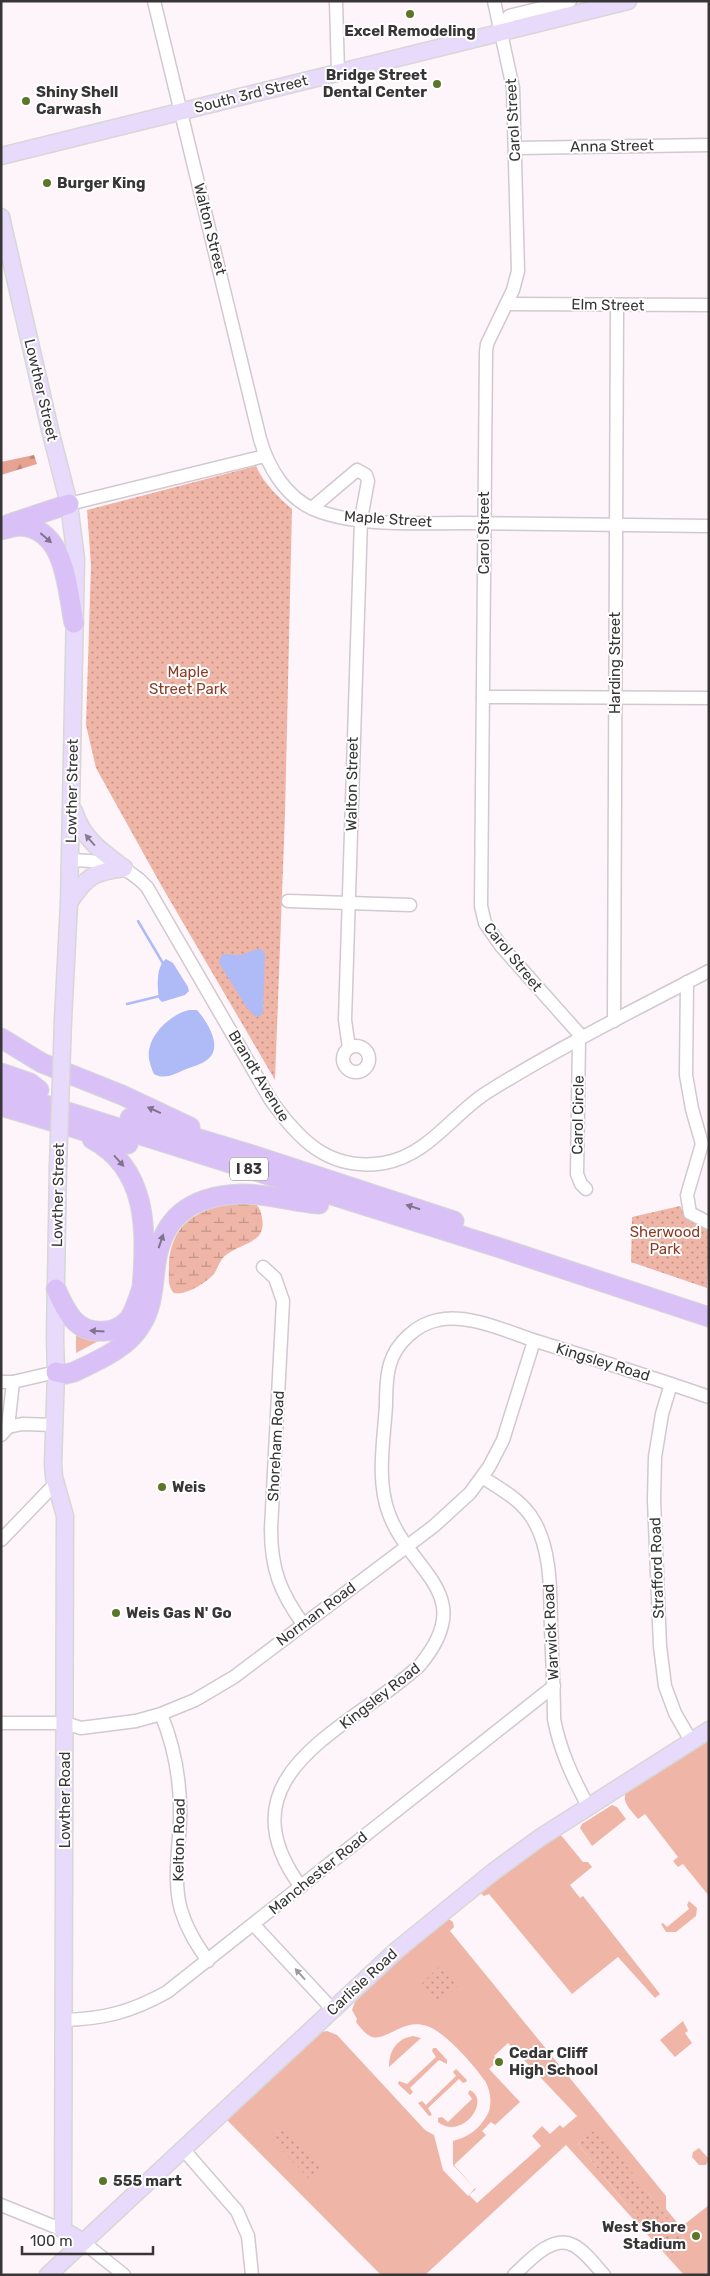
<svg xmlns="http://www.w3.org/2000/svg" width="710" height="2276" viewBox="0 0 710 2276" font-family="Rubik,sans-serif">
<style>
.grass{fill:#efb5a6;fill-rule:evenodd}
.forest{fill:url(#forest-firs)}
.wetland{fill:url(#wetland-marsh)}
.park{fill:url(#park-dots)}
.water{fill:#afbbf6}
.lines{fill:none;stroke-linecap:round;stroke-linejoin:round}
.stream{stroke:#afbbf6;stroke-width:2.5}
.minor-casing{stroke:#d1c9cf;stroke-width:15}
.major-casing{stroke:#d7d7d7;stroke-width:19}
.highway-casing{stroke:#d7d7d7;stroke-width:21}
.minor{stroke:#fff;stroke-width:12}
.major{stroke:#e8dafa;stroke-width:16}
.highway{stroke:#d9c1f7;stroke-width:19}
.major-bridge-casing{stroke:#d7d7d7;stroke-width:19;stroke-linecap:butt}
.major-bridge{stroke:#e8dafa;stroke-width:16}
.oneway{fill:#80748d}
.oneway2{fill:#877f8f}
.oneway3{fill:#9c9a9b}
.poi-dot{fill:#5b7629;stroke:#fff;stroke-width:2}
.labels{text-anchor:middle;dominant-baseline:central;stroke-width:4;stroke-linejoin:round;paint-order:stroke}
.shield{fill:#fff;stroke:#747273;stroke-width:1}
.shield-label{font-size:14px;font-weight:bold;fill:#383537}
.poi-label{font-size:15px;font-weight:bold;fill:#383537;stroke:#fff;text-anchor:start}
.street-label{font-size:15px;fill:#383537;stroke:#fff}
.park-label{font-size:15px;fill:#8c3c27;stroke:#fff}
</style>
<defs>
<pattern id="forest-firs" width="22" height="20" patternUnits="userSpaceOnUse" patternTransform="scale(1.25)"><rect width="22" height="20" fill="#e6a391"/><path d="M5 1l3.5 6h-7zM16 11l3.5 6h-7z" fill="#bb8677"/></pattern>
<pattern id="wetland-marsh" width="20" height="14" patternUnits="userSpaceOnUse" patternTransform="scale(1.25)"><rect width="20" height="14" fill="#efb5a6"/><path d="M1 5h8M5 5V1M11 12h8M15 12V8" fill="none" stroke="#c39488"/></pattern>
<pattern id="park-dots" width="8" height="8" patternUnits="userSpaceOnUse" patternTransform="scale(1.25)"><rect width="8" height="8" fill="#efb5a6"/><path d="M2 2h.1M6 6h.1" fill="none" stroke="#c39488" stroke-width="1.8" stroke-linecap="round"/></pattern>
</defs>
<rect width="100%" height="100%" fill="#fef5fb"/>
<g class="grass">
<polygon points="76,1330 102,1339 76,1353"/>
<path d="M709,1740V1896L683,1864L678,1867L673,1861L678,1857L645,1814L638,1819C632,1811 621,1802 626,1792Z"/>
<polygon points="612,1805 617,1807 626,1819 592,1846 580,1828 582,1824"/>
<polygon points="560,1834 583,1862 588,1862 592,1867 570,1885 580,1898 583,1896 660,1994 655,1998 618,1957 572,1994 489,1894 484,1896 480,1893"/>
<polygon points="689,1901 697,1908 696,1916 676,1932 666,1932 661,1924 663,1923 667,1927 689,1909 687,1905"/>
<path d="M447,1918L453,1922L454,1927L450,1931L666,2196V2209L681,2227L709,2205V2275H684L566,2145L425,2275H381L227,2120L322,2032L327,2031L337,2035L425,2130L434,2135L443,2170L468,2196L475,2188L453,2165V2141C468,2137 478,2130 486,2117C493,2107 491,2091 485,2081C474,2065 445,2032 427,2026C402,2017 385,2044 370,2036C364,2033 360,2027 356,2022L357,2019L352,2010L356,1999ZM508,2043L577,2116L563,2128L560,2125L550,2134L542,2126L532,2136L541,2146L477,2203L469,2195L476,2189L454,2165L486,2135L482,2131L491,2122L495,2125L520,2102L489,2069L498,2060L494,2056ZM597,2129L687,2242L668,2257L578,2144Z"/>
<polygon points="683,2021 688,2031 685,2033 692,2043 675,2057 660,2040"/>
<path d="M413,2036L421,2038L389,2067C389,2051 396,2039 413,2036Z"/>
<polygon points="433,2048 436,2048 447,2060 447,2064 439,2060 410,2088 413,2092 410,2095 398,2084 399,2081 407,2084 436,2057 432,2051"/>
<polygon points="456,2069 467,2080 466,2082 463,2083 459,2079 428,2108 432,2115 429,2116 418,2103 422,2101 426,2105 456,2076 453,2072"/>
<path d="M470,2090C492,2101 461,2141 438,2122V2118L442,2117L448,2122L472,2099L468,2093Z"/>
<polygon points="699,2148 709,2159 706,2165 699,2165 692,2157 693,2152"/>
</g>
<polygon class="forest" points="34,455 37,464 1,475 1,462"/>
<path class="wetland" d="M253,1202C259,1206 261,1210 262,1218C267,1243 241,1243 226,1255C220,1259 218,1268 214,1274C206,1283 185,1296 174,1293C167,1286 169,1276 169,1267C170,1216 209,1204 253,1202Z"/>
<g class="park">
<path d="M256,466C264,484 278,497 292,509L285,814L275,1080L161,885L96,768L86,725L91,565L87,510Z"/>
<path d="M680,1206C686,1220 695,1225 709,1230L707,1288L631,1262L632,1217Z"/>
<polygon points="441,1965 460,1984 439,2004 420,1985"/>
<polygon points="281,2126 323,2169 311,2181 269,2137"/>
<polygon points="597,2128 687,2242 668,2257 578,2144"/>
</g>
<g class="water">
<polygon points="257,949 261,949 265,953 263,1013 260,1016 256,1017 247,1008 219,963 222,954 241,955"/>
<path d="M166,959L173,963L188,987L189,991L185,995L162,1002L159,999C157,987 156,966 166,959Z"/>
<path d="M189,1010H197C206,1020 221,1043 211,1056C205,1064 193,1066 184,1070C175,1074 164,1080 154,1074C152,1070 150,1064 149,1059C146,1037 169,1015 189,1010Z"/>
</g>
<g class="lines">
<g class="stream">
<polyline points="138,921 164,965"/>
<polyline points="127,1004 160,996"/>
</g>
<g class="minor-casing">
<g id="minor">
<path d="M154,1L260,439C268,467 285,496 313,509C356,527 417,523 463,523C545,524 627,525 709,526"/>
<polyline points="336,1 338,73"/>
<polyline points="494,1 513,88 518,271 513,290 487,344 486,352 481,906 485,923 501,946 582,1037"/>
<polyline points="501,33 509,16 570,1"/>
<polyline points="516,148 709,145"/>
<polyline points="507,304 709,305"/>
<polyline points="69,504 265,456"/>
<polyline points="312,508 357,470 366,475 368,481 361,519 345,1020 349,1048"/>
<polyline points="483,697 709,698"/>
<path d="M70,860C102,861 124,862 147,887L270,1099C298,1139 329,1172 384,1163C428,1155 451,1116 486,1093C558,1048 634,1010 709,971"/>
<polyline points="288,901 410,905"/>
<polyline points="687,982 686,1075 692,1109 702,1144 687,1195 690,1213 709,1223"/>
<polyline points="614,1021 617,305"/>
<polyline points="579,1039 577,1174 581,1184 586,1189"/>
<circle cx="356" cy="1059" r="13"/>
<path d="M263,1267L275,1278L283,1301L271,1529C271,1569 280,1592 303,1624"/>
<polyline points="1,1382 13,1382 56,1372"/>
<polyline points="671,1384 662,1414 655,1457 654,1500 660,1646 665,1686 675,1713 691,1741"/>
<polyline points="8,1427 22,1424 55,1425"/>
<polyline points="1,1435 8,1427 13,1382"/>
<path d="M482,1477C501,1489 523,1501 534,1521C552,1552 550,1593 551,1627C552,1657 554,1688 554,1719C560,1751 573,1778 588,1806"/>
<polyline points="1,1540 56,1483"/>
<path d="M161,1714C175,1748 181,1782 180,1819C179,1848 173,1882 181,1910C187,1930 197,1945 208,1961"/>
<polyline points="1,1723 65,1723 81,1728 136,1721 161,1714 195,1700 234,1677 434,1526 470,1493 489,1467 503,1440 534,1341"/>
<path d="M301,1887C217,1773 353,1728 420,1665C479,1594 411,1573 389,1514C376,1480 384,1440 386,1405C386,1392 386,1377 390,1364C396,1343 417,1324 438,1320C468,1313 508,1332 536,1341C594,1359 652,1377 709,1397"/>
<polyline points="254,1925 333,2010"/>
<path d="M63,2020C104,2019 131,2012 167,1992L554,1686"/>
<polyline points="183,2149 237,2211 248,2236 252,2275"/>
<polyline points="1,2205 63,2230"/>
<polyline points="83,2242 124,2275"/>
<path d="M514,2275C528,2262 552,2234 573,2245C585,2251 595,2265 604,2275"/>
</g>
</g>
<g class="major-casing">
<g id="major">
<polyline points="1,156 628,1"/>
<polyline points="1,217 50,430 69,504 76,559 69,903 63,1020"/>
<path d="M74,811C82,838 102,852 124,868"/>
<path d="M69,903C86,876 94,872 124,868"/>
<polyline points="58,1167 55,1338 56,1372 53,1464 54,1477 65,1516 63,2230 83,2242"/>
<polyline points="48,2275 397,1950 493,1872 541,1837 709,1730"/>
</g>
</g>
<g class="highway-casing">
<g id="highway">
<polyline points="9,524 69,504"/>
<path d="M1,530C7,529 14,526 20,526C66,528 67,589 74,623"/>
<polyline points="1,1038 42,1063 122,1095 190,1127"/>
<polyline points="1,1073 30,1083 39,1090"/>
<polyline points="1,1091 497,1247 709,1317"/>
<polyline points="1,1106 128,1144"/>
<polyline points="130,1118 246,1153 454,1221"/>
<path d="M92,1139C148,1169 147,1231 142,1287"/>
<path d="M56,1289C66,1312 76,1334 105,1331C112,1331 120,1327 126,1322C134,1315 137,1301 141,1291"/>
<path d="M56,1372L66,1374L74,1372C97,1361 128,1348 141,1325C153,1307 153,1284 156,1263C163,1215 193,1196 240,1194C267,1193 292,1202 319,1204"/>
</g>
</g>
<use href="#minor" class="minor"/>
<use href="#major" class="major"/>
<use href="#highway" class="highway"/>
<g class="major-bridge-casing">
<polyline id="major-bridge" points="58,1167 63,1020"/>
</g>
<use href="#major-bridge" class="major-bridge"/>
</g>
<defs><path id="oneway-solid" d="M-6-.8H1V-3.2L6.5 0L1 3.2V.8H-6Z" transform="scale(1.25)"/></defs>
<g class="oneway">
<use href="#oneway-solid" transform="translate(46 538) rotate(41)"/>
<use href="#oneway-solid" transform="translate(154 1110) rotate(-156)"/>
<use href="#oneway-solid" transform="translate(119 1161) rotate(48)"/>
<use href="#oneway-solid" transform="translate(413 1207) rotate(-162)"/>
<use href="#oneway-solid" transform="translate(161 1241) rotate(-71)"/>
<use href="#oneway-solid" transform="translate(97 1331) rotate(-176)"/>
</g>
<use class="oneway2" href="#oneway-solid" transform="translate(90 840) rotate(-131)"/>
<use class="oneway3" href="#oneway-solid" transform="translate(300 1974) rotate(-132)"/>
<g class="poi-dot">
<circle cx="410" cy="14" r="5"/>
<circle cx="437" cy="84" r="5"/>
<circle cx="26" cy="101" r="5"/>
<circle cx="47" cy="183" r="5"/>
<circle cx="162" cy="1487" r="5"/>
<circle cx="116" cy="1613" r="5"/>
<circle cx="499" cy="2062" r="5"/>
<circle cx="103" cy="2181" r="5"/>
<circle cx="696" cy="2236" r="5"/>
</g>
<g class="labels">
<rect class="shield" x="230" y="1157.5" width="38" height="23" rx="4"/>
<g class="shield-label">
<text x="249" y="1169">I 83</text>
</g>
<g class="poi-label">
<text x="410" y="31" text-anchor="middle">Excel Remodeling</text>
<text x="427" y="75" text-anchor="end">Bridge Street<tspan x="427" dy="17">Dental Center</tspan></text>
<text x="36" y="92">Shiny Shell<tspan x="36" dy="17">Carwash</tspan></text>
<text x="57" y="183">Burger King</text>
<text x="172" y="1487">Weis</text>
<text x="126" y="1613">Weis Gas N' Go</text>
<text x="509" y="2053">Cedar Cliff<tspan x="509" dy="17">High School</tspan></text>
<text x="113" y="2181">555 mart</text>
<text x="686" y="2227" text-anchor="end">West Shore<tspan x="686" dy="17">Stadium</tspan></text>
</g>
<g class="street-label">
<text transform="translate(251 94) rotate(-14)">South 3rd Street</text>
<text transform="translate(513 120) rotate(-93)">Carol Street</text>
<text transform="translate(612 146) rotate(-1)">Anna Street</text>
<text transform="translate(210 229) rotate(76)">Walton Street</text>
<text transform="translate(608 305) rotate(1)">Elm Street</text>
<text transform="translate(41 390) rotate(77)">Lowther Street</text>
<text transform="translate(388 519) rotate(4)">Maple Street</text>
<text transform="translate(484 533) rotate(-90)">Carol Street</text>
<text transform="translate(615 663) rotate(-90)">Harding Street</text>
<text transform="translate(352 784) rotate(-89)">Walton Street</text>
<text transform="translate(72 791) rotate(-89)">Lowther Street</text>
<text transform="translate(513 957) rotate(51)">Carol Street</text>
<text transform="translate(259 1076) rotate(59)">Brandt Avenue</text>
<text transform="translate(578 1115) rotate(-89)">Carol Circle</text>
<text transform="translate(58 1195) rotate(-89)">Lowther Street</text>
<text transform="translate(603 1362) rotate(17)">Kingsley Road</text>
<text transform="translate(276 1446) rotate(-87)">Shoreham Road</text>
<text transform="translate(657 1568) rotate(-92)">Strafford Road</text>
<text transform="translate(316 1614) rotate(-37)">Norman Road</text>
<text transform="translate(551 1632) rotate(-93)">Warwick Road</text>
<text transform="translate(380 1696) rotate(-38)">Kingsley Road</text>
<text transform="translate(65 1800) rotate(-90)">Lowther Road</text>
<text transform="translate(179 1840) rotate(-89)">Kelton Road</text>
<text transform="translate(318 1873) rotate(-39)">Manchester Road</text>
<text transform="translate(362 1982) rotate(-43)">Carlisle Road</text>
</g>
<g class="park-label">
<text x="188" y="672">Maple<tspan x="188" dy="17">Street Park</tspan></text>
<text x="665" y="1232">Sherwood<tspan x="665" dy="17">Park</tspan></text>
</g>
</g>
<rect width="710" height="2276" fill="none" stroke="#383537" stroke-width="5"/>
<path d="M22 2246v8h131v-8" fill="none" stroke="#383537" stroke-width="2.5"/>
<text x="30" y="2246" font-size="15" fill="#383537" stroke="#ffffff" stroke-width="4" paint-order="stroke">100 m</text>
</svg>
